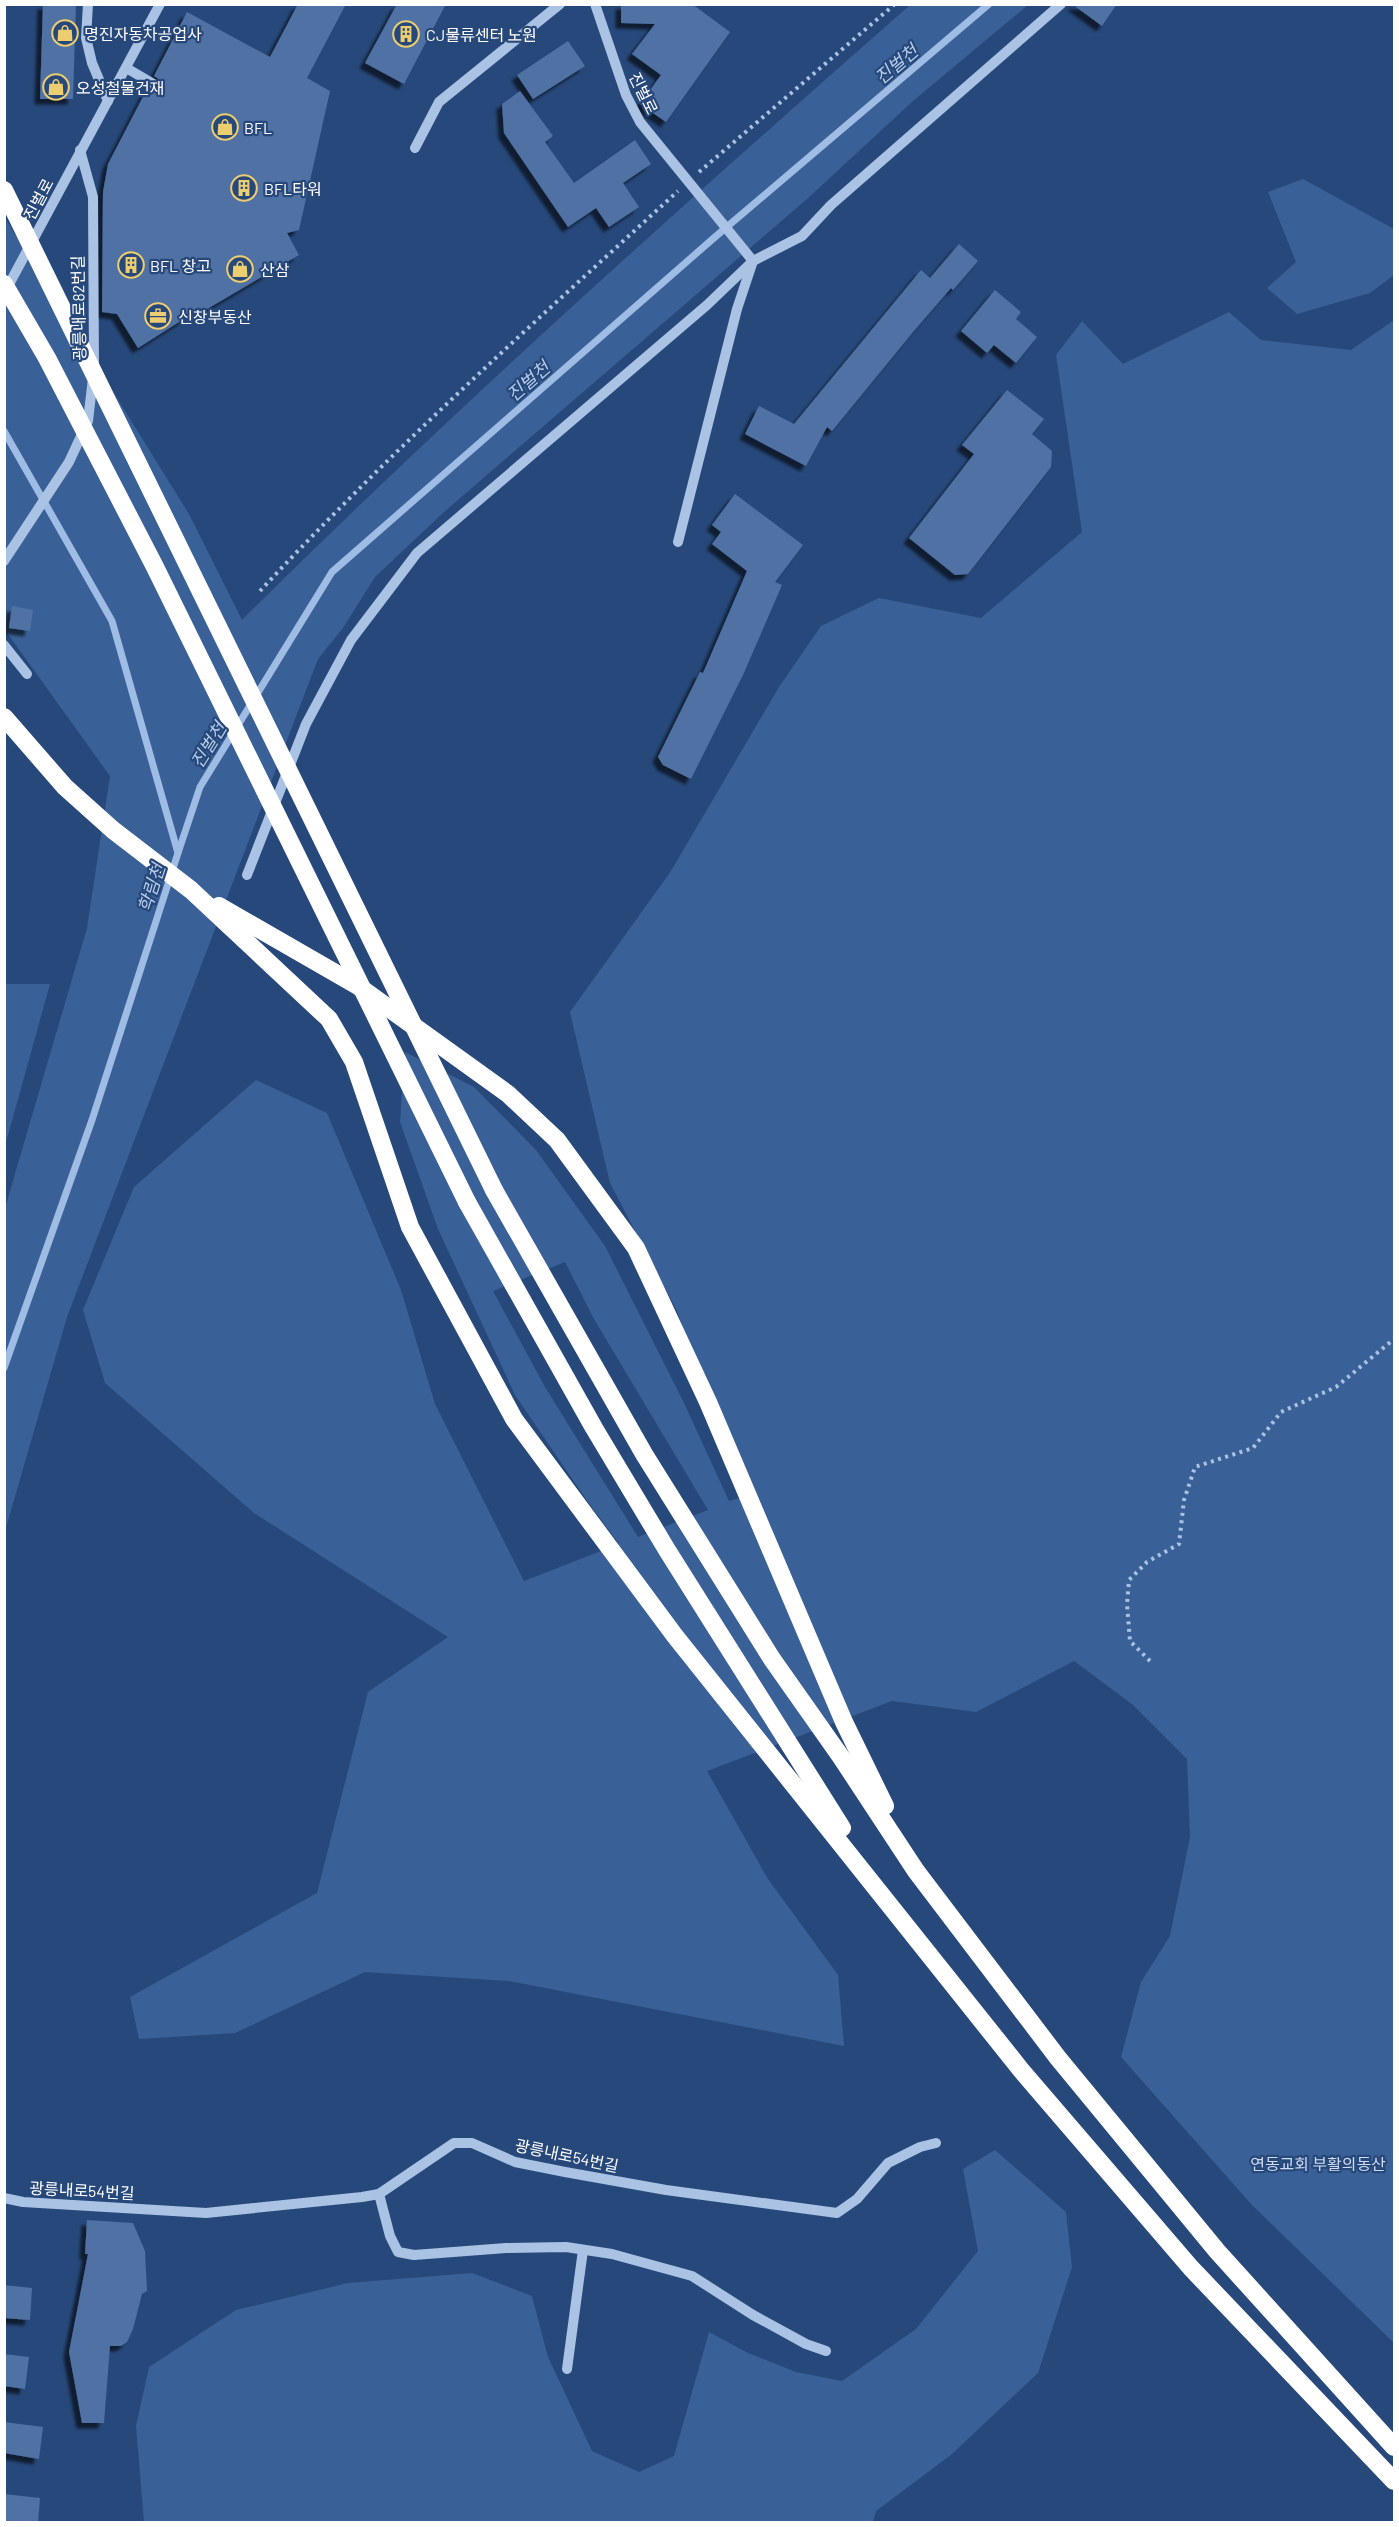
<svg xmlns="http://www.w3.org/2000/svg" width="1399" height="2527" viewBox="0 0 1399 2527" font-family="Barlow,'Noto Sans KR',sans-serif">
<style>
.green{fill:#3a6197;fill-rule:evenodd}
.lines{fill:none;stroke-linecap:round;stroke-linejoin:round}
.stream{stroke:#9fbce4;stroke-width:7}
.building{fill:#4f71a3;filter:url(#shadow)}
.path{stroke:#aac2e3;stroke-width:4;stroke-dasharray:3 4.5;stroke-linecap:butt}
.minor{stroke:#aac2e3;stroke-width:10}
.highway{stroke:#fff;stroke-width:18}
.highway-bridge{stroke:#fff;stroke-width:18}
.labels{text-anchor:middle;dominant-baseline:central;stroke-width:4.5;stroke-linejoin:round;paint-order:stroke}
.poi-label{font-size:16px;fill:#fff;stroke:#27487a;text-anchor:start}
.street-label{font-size:16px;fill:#fff;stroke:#27487a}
.park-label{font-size:16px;fill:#cddcf3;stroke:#27487a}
.water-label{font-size:18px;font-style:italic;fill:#b5cceb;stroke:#27487a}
</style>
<defs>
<filter id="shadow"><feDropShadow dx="-5.5" dy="5.5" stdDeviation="1.5" flood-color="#0009"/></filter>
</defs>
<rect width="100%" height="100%" fill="#27487a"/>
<g class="green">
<path d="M910,5H1028L913,101L807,199L444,512L375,577L343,628L318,659L67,1317L5,1531V1208L87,928L110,776L5,630V218L189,514L242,620C457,406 683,205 910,5Z"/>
<polygon points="1303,179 1394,229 1394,275 1370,293 1297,314 1267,288 1296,262 1268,192"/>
<path d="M1229,312L1261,340L1351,350L1394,320V2343L1251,2204L1121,2057L1141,1982L1170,1936L1190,1837L1187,1759L1133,1705L1074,1661L976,1712L892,1701L707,1771L768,1879L838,1975L844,2046L509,1981L365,1972L235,2033L139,2039L130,1997L317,1893L368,1692L448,1637L254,1513L105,1383L83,1310L134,1187L256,1080L327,1113L401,1290L435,1404L524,1581L619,1544L588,1502L515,1395L438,1229L400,1122L405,1052L474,1087L536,1150L605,1246L684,1403L729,1501L743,1497L677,1311L610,1183L570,1012L671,871L779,687L821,626L879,598L981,618L1082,532L1056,355L1082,321L1123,364ZM565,1262L594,1319L708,1510L638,1537L545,1387L493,1291Z"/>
<polygon points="5,984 50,984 5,1146 4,984"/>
<polygon points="995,2150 1066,2212 1072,2267 1038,2373 952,2454 876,2511 873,2522 144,2522 136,2426 149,2367 236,2310 348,2283 472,2273 532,2296 548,2357 592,2451 639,2472 674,2456 709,2332 748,2353 796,2372 842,2381 916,2329 978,2251 963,2169"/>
</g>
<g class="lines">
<g class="stream">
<polyline points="4,431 112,621 178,853 92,1120 4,1368"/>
<polyline points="178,853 200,787 332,572 715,237 989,4"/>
</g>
</g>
<g class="building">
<polygon points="43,4 76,4 73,99 40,99"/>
<polygon points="298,4 346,4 307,78 330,91 299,230 287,233 299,255 202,312 201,308 138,348 117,314 102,312 103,192 108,164 147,89 156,93 164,89 163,82 154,76 187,12 270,57"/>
<polygon points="397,4 446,4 404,84 365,63"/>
<polygon points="621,4 692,4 730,32 666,122 640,104 661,75 632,54 655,24 621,23"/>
<polygon points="1072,4 1117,4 1102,26"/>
<polygon points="568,41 585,66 533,99 517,75"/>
<polygon points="520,91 553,136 545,142 574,183 635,140 651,164 623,183 639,207 609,227 596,208 568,227 504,133 502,104"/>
<polygon points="959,244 978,261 953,290 951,288 913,332 832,431 827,427 806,466 745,434 759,406 794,424 921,270 930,278"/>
<polygon points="995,290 1021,312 1016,319 1037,337 1016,363 994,345 987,353 961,331"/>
<polygon points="1007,390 1044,419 1032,434 1052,451 1051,467 968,574 955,575 909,538 974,454 962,445"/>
<polygon points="735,494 803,545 775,582 782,585 743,675 691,779 663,765 658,757 700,672 703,673 747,571 712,544 721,532 712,525"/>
<polygon points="12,606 33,610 30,631 9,628"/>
<polygon points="87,2220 133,2223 145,2251 147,2291 142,2294 133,2329 127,2342 121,2346 110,2346 104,2423 82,2423 69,2352 88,2254 85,2254"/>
<polygon points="4,2285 32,2288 30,2320 4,2318"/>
<polygon points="4,2354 29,2357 25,2389 4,2386"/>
<polygon points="4,2422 43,2427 39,2459 4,2453"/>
<polygon points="4,2494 40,2498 38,2523 4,2523"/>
</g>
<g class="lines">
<g class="path">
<polyline points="699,172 895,4"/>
<path d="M260,591C391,450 536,321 678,191"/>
<polyline points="1150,1661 1130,1641 1127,1604 1129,1580 1147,1562 1179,1544 1184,1500 1195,1467 1253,1448 1281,1412 1336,1387 1394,1339"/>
</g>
<g class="minor">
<polyline points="88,4 86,38 92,63 108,101"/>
<polyline points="595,4 626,95 640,122 753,261 737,309 678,542"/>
<polyline points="128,69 157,86"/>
<polyline points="415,148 439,102 560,4"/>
<polyline points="6,290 160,4"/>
<polyline points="4,561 69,462 88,421 94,369 93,197 80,150"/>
<polyline points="4,645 27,674"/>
<polyline points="247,875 306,724 351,640 417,553 707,305 753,261 802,236 831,205 1061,4"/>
<polyline points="379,2194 390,2236 398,2252 414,2255 506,2248 566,2247 612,2254 692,2276 753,2315 806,2344 826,2351"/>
<polyline points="4,2198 23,2202 206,2213 362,2197 379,2194 454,2143 472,2143 515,2162 565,2172 666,2190 837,2213 857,2199 888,2163 920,2147 936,2143"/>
<polyline points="567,2369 583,2250"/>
</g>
<g class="highway">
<polyline points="4,717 65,787 113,830 191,890 329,1019 354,1062 410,1227 514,1419 675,1636 1021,2070 1191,2268 1394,2481"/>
<polyline points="219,906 358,986 508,1094 557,1140 636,1248 708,1402 844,1722 885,1806"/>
<polyline points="494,1190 644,1454 772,1659 841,1757 916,1871 1058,2058 1217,2251 1394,2447"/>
<polyline points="467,1202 594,1428 667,1550 842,1828"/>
</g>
<g class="highway-bridge">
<polyline points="4,190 494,1190"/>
<polyline points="4,284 47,358 155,567 467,1202"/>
</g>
</g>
<defs>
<g id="shop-ring" transform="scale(1.35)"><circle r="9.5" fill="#27487a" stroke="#eccd70" stroke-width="1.5"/><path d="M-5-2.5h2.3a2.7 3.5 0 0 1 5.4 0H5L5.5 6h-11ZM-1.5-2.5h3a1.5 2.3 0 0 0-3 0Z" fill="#eccd70"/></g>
<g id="building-ring" transform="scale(1.35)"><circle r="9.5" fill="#27487a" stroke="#eccd70" stroke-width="1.5"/><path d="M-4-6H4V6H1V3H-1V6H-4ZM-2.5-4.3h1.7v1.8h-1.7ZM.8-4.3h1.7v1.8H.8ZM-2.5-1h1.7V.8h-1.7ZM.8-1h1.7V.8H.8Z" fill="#eccd70"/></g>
<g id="office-ring" transform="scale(1.35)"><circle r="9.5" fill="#27487a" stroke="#eccd70" stroke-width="1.5"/><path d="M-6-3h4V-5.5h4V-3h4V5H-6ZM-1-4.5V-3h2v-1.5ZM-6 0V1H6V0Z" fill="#eccd70"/></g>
</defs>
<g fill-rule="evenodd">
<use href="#shop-ring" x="65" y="33"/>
<use href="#building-ring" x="406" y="34"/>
<use href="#shop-ring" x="56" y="87"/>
<use href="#shop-ring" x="225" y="127"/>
<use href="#building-ring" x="244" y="188"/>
<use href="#building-ring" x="131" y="265"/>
<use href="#shop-ring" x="240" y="269"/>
<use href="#office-ring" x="158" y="316"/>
</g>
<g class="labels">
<g class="poi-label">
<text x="84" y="33">명진자동차공업사</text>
<text x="426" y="34">CJ물류센터 노원</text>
<text x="76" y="87">오성철물건재</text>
<text x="244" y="127">BFL</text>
<text x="264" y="188">BFL타워</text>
<text x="150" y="265">BFL 창고</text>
<text x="260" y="269">산삼</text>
<text x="178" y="316">신창부동산</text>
</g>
<g class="street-label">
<text transform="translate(644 93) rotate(64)">진벌로</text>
<text transform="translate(38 199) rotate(-62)">진벌로</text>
<text transform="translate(78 308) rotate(-91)">광릉내로82번길</text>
<text transform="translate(567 2155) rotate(12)">광릉내로54번길</text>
<text transform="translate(82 2190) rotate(3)">광릉내로54번길</text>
</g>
<g class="park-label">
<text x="1318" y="2163">연동교회 부활의동산</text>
</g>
<g class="water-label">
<text transform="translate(896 64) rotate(-40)">진벌천</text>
<text transform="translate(528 381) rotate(-41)">진벌천</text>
<text transform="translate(208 745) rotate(-58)">진벌천</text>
<text transform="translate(151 888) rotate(-72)">학림천</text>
</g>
</g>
<rect width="1399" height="2527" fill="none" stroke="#ffffff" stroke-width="12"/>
</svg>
